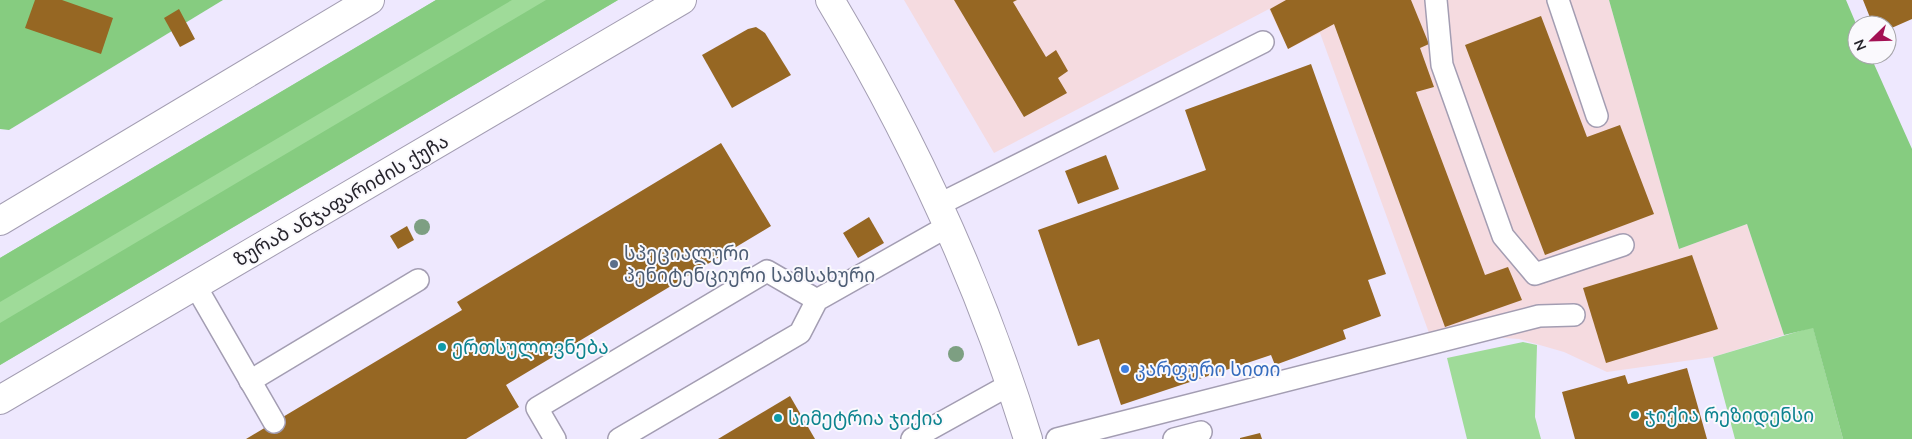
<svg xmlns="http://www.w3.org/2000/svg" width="1912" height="439" viewBox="0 0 1912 439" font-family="Mulish,'Noto Sans Georgian',sans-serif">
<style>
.industrial{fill:#f5dbe0}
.green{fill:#9fdb99}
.forest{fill:#86cc80}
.building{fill:#966723}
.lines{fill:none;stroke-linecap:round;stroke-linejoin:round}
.lane-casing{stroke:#a39db2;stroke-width:24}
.secondary-casing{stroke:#a39db2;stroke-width:30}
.lane{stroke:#fff;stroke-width:21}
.secondary{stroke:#fff;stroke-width:28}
.tree{fill:#7d9f82}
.service-dot{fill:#5c6f8a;stroke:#faf9fd;stroke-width:2}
.culture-dot{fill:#0f9aa8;stroke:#faf9fd;stroke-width:2}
.shop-dot{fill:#3f7fe0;stroke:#faf9fd;stroke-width:2}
.labels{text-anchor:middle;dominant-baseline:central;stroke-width:4;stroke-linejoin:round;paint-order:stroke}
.street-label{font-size:19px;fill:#26242c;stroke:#faf9fd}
.service-label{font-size:19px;fill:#4e5e75;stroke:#faf9fd;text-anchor:start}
.culture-label{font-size:19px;fill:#0d838f;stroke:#faf9fd;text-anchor:start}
.shop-label{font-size:19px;fill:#366cbe;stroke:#faf9fd;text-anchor:start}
</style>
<rect width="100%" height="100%" fill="#eee8fe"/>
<polygon class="industrial" points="904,0 1609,0 1679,249 1747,224 1784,335 1713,357 1607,372 1564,352 1519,339 1429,333 1320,33 1288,49 1269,9 994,153"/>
<g class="green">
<polygon points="436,0 618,0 0,365 0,258"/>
<polygon points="1813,327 1843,439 1735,439 1713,357"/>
<polygon points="1523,342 1537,345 1535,417 1541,439 1467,439 1447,358"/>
</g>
<g class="forest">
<polygon points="0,0 223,0 9,130 0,129"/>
<polygon points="436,0 512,0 0,302 0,258"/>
<polygon points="546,0 618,0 0,365 0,323"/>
<polygon points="1609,0 1846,0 1857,26 1857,55 1870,55 1912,149 1912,439 1843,439 1813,328 1784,335 1747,224 1679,249"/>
</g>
<g class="building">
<polygon points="35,0 62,0 113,18 101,54 25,28"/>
<polygon points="954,0 1017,0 1013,2 1046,57 1056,50 1068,71 1058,78 1067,93 1024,117"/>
<polygon points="1286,0 1411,0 1429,44 1420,48 1434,87 1416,92 1485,275 1508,267 1522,300 1445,327 1334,24 1288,49 1270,9"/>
<polygon points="1863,0 1912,0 1912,19 1887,30 1887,25 1873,25"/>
<polygon points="179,9 195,39 180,47 164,18"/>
<polygon points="1541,16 1587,137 1620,125 1654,214 1545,255 1465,45"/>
<polygon points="756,27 765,33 791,75 732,108 702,55 748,29"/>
<polygon points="1311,64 1386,274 1368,280 1381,316 1343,330 1346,339 1275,365 1271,355 1121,405 1099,339 1078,346 1038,230 1206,170 1185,110"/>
<polygon points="721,143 771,226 506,385 519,407 466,439 246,439 462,310 457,302"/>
<polygon points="1106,155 1119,189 1078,204 1065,171"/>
<polygon points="869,217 884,243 858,258 843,233"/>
<polygon points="407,226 414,240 398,249 390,236"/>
<polygon points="1692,255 1718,329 1606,363 1583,288"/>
<polygon points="1687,368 1707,439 1575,439 1562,392 1625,375 1628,384"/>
<polygon points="790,396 815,439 718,439"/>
<polygon points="1260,433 1262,439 1240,439 1240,438"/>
</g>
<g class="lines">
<g class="lane-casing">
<g id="lane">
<polyline points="1436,0 1442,65 1503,236 1535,274 1623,245"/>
<polyline points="1558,0 1597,116"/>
<polyline points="940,204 1263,42"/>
<polyline points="195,285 274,422"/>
<polyline points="250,381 418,280"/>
<polyline points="555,439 537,408 767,271 817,300"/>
<polyline points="619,439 800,333 817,300 950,225"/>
<polyline points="912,439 1011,384"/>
<polyline points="1057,439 1539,316 1574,315"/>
<polyline points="1174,439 1201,432"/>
</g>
</g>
<g class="secondary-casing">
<g id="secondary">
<path d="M830,0C914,140 980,283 1028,439"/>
<polyline points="0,221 370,0"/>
<polyline points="0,400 682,0"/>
</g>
</g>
<use href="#lane" class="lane"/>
<use href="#secondary" class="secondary"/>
</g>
<g class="tree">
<circle cx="422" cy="227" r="8"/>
<circle cx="956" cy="354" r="8"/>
</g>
<circle class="service-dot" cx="614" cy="264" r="5"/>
<g class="culture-dot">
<circle cx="442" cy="347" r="5"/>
<circle cx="1635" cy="415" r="5"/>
<circle cx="778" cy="418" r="5"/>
</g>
<circle class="shop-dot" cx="1125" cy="369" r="5"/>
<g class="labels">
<g class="street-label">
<text transform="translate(341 200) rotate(-30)">ზურაბ ანჯაფარიძის ქუჩა</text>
</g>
<g class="service-label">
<text x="624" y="253">სპეციალური<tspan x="624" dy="22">პენიტენციური სამსახური</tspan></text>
</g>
<g class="culture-label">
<text x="452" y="347">ერთსულოვნება</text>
<text x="1645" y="415">ჯიქია რეზიდენსი</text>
<text x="788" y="418">სიმეტრია ჯიქია</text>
</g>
<g class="shop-label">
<text x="1135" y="369">კარფური სითი</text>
</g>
</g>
<g transform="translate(1872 40) rotate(247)"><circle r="24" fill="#faf9fd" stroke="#a5a4a9"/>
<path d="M0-4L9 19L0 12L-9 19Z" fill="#a31154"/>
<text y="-8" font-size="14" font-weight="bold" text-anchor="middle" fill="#26242c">N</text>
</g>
</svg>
